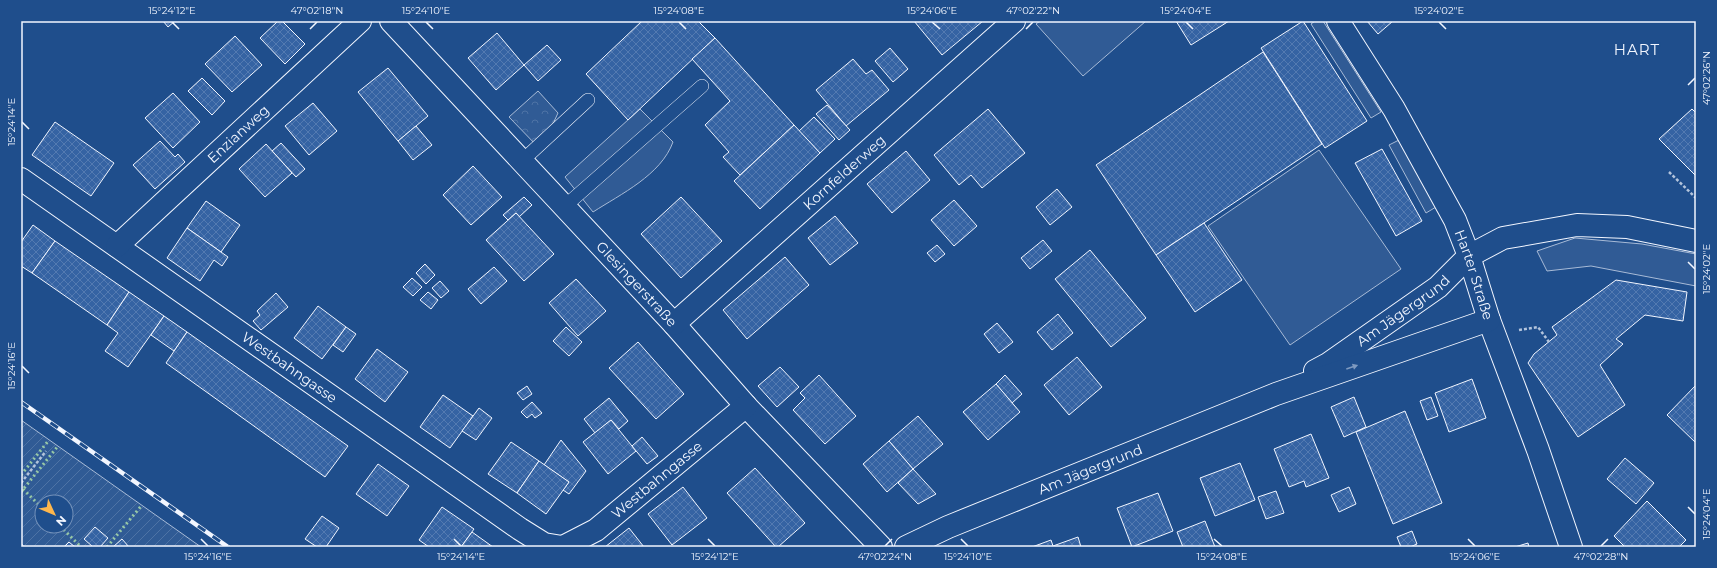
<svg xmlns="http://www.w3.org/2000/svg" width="1717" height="568" viewBox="0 0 1717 568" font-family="Montserrat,sans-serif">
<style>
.park{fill:url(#park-crowns);stroke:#a8bbd7}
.garden{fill:url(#garden-furrows);stroke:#a8bbd7;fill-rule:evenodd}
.pitch{fill:#305b95;stroke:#a8bbd7}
.building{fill:url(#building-cross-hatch);stroke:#f2f6ff}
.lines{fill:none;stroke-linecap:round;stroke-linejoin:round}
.lane-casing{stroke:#f2f6ff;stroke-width:14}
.street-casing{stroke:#f2f6ff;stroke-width:24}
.secondary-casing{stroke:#f2f6ff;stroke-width:24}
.path{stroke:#b3c4dc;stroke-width:2.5;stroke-dasharray:3 2;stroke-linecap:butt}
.lane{stroke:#1f4e8c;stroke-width:13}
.street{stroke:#1f4e8c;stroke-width:22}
.secondary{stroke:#1f4e8c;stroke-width:22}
.rail-casing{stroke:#f2f6ff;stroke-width:4.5}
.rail{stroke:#1f4e8c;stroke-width:3;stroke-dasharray:9;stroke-linecap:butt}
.hedge{stroke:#97c8a6;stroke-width:3;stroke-dasharray:2 3;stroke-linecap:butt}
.fence{stroke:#f2f6ff;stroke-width:1;stroke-dasharray:5 2;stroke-linecap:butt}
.oneway{fill:#7e9ac0}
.ticks{fill:none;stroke:#f2f6ff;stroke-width:1.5}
.labels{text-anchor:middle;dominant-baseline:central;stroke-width:3;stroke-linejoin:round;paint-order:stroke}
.street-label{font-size:14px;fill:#f2f6ff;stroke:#1f4e8c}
.neighbourhood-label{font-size:15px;letter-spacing:1px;fill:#f2f6ff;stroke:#1f4e8c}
.neatline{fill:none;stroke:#f2f6ff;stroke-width:1.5}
.ticks-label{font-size:10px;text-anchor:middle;fill:#f2f6ff}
</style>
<defs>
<pattern id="park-crowns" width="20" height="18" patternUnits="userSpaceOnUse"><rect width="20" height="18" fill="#305b95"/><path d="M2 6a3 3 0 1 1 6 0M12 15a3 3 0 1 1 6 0" fill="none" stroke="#4e73a5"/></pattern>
<pattern id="garden-furrows" width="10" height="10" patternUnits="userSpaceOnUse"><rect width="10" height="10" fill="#305b95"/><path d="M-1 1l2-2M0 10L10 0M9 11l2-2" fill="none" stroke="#4e73a5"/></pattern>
<pattern id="building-cross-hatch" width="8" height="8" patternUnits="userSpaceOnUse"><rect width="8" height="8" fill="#3563a3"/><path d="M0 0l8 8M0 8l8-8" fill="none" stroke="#537ab1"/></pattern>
</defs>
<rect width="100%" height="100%" fill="#1f4e8c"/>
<polygon class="park" points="538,91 558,113 551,128 539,148 509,117"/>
<path class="garden" d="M21,420L201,547H21ZM42,502H66V526H42Z"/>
<g class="pitch">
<polygon points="1040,21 1146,21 1083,76 1036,24"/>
<polygon points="1315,21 1323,21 1381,112 1371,118 1311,24"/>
<path d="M640,109L673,142C661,175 621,194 593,212L565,177Z"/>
<polygon points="1399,140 1436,207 1426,213 1389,145"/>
<polygon points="1319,150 1401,269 1290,345 1208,226"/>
<polygon points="1575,238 1642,244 1696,254 1696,286 1591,266 1547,271 1537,251"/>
</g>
<g class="building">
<polygon points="163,21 175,21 168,27"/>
<polygon points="278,21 282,21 305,44 285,64 260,38"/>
<polygon points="642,21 698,21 715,38 628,120 586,74"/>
<polygon points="914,21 983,21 942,55"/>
<polygon points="1176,21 1229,21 1191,45"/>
<polygon points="1303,21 1367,121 1325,148 1261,48"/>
<polygon points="1367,21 1393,21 1378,34"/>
<polygon points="497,33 524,65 496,90 468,58"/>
<polygon points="235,36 262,65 232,92 205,64"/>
<polygon points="715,38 794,125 740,175 723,157 729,152 705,125 730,101 692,59"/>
<polygon points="547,45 561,60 538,81 524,65"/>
<polygon points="890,48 908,69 893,82 875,61"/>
<polygon points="1263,52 1322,144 1156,255 1096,165"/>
<polygon points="853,59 866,74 872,70 889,90 846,126 816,90"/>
<polygon points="388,68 428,116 398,141 358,92"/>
<polygon points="202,78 225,101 212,115 188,91"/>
<polygon points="173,93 200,122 173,148 145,118"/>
<polygon points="313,103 337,131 309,155 285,126"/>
<polygon points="827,105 850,130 839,140 816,114"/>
<polygon points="988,109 1025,153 982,188 971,175 959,185 934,155"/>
<polygon points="1692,109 1696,113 1696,176 1659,139"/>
<polygon points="814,117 835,139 820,153 799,131"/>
<polygon points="55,122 114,163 91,196 32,155"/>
<polygon points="794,125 820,153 760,209 734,181"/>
<polygon points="416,126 432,145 413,160 398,141"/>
<polygon points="160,141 175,157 178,154 185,162 155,189 133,165"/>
<polygon points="281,143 305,169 296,177 272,151"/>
<polygon points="266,144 292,173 265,197 239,169"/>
<polygon points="1382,149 1422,221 1396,236 1355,163"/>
<polygon points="906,151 930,180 892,213 867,184"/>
<polygon points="473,166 502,197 471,225 443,195"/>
<polygon points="1057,189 1072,207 1050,225 1036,207"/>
<polygon points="524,197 532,205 519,217 516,213 508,220 503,215"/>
<polygon points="681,197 722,241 681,278 641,234"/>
<polygon points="954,200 977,226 954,246 931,220"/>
<polygon points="206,201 240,225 221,252 187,228"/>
<polygon points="516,213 554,254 524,281 486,240"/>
<polygon points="835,216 858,243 830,265 808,238"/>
<polygon points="1204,223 1242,280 1195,312 1156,255"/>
<polygon points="33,225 55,241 32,273 21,266 21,242"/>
<polygon points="187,228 228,257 222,266 214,260 200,281 167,258"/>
<polygon points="1043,240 1052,251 1030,269 1021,258"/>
<polygon points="55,241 129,292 107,325 32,273"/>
<polygon points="937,245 945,254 935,262 927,253"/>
<polygon points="1090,250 1146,318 1111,347 1055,279"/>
<polygon points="785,257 809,285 747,339 723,310"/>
<polygon points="425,264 435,275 426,284 416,273"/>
<polygon points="494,267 507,281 481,304 468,289"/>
<polygon points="412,278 422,287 413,296 403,287"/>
<polygon points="576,279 606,311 578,336 549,303"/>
<polygon points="1616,280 1687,292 1683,321 1645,315 1616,339 1623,344 1600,365 1625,405 1578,437 1528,363 1534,354 1557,335 1552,327"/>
<polygon points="440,281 449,291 441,298 432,288"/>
<polygon points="129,292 164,316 128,367 105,351 118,333 107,325"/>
<polygon points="428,292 438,300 431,309 420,300"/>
<polygon points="276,293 288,307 261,330 253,321 260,315 257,311"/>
<polygon points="318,306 346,327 322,359 294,338"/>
<polygon points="1058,314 1073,333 1052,350 1037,332"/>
<polygon points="164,316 187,332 174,351 151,335"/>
<polygon points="997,323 1013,342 999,353 984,334"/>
<polygon points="346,327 356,334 343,352 333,345"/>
<polygon points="566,327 582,342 569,356 553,341"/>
<polygon points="187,332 348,446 325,477 166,363"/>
<polygon points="638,342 684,394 656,419 609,368"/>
<polygon points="377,349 408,372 385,402 355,379"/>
<polygon points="1077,357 1102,387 1069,415 1044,385"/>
<polygon points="780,367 799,387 777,407 758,386"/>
<polygon points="819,375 856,416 825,444 793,410 805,398 800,393"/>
<polygon points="1005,375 1022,394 1012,403 996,384"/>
<polygon points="1472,379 1486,418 1449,432 1435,393"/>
<polygon points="996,384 1020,412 988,440 963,412"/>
<polygon points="1696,385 1696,443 1667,415"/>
<polygon points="527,386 532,394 523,400 517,393"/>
<polygon points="443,395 473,416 450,448 420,427"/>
<polygon points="1354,397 1366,427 1344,437 1331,407"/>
<polygon points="1431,397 1438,416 1427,420 1420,401"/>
<polygon points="609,398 628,421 619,429 611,420 595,433 584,419"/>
<polygon points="532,402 542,413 535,418 532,414 527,418 521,412"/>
<polygon points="479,408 492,418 476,440 462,431"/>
<polygon points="1405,411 1442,503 1393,524 1356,432"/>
<polygon points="918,416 943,444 913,469 889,441"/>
<polygon points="611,420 636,451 608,474 583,442"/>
<polygon points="1311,434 1329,478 1306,487 1304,481 1289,487 1274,449"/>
<polygon points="642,437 658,456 647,464 632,446"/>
<polygon points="561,440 586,471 569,494 563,490 569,482 544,465"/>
<polygon points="889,441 913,469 887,492 863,464"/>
<polygon points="511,442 539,461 517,493 488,474"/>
<polygon points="1625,458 1654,483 1636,504 1607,479"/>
<polygon points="539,461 569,482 546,514 517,493"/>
<polygon points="1240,463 1255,500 1215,516 1200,478"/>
<polygon points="378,464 409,486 387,516 356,494"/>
<polygon points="755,468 805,523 778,547 776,547 727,493"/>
<polygon points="913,469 936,494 918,504 898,483"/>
<polygon points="683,487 707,518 672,545 648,514"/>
<polygon points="1349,487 1356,504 1339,512 1331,495"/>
<polygon points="1276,491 1284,513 1266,519 1258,497"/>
<polygon points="1158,493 1173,531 1132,547 1117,508"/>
<polygon points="1647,501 1686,540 1679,547 1625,547 1614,536"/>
<polygon points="442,507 474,529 461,547 429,547 419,540"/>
<polygon points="322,516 339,528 326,547 317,547 305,539"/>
<polygon points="1205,521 1215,547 1183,547 1177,532"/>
<polygon points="95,527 108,538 100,547 93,547 84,539"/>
<polygon points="629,528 644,547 605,547"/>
<polygon points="1412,531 1417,544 1410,547 1401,547 1397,537"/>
<polygon points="472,532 493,547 461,547"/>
<polygon points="1078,537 1081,547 1032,547 1051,540 1053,546"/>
<polygon points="122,539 129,547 113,547"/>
<polygon points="69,542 75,547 64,547"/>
<polygon points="1528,543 1529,547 1515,547"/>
</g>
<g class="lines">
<g class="lane-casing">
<g id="lane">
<polyline points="522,161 588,100"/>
<polyline points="564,207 702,86"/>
</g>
</g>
<g class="street-casing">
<g id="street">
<path id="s1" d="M391,21L674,324L746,406L881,547"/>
<path id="s2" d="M21,179L520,529L544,544L562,547"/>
<path id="s3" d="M117,246L360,21"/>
<path id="s4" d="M674,324L1014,21"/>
<path id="s5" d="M563,547L596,530L746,406"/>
</g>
</g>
<g class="secondary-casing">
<g id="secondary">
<path id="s6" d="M1338,21L1394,109L1455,220L1469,256L1489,320L1538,450L1571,547"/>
<path id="s7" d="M1315,371L1328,364L1438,287L1469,256L1503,238L1577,225L1627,227L1696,241"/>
<path id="s8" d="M906,547L948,527L1276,394L1489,320"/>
</g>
</g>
<g class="path">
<polyline points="1669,172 1696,198"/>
<polyline points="1519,330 1538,327 1549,342"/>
<polyline points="21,483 46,451"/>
</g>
<use href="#lane" class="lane"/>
<use href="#street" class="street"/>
<use href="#secondary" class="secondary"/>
<g class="rail-casing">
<polyline id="rail" points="21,402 228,547"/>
</g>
<use href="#rail" class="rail"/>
<g class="hedge">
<polyline points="21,475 49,440"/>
<polyline points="23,489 42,508"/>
<polyline points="21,492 58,446"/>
<polyline points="60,526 81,547"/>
<polyline points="107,547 142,505"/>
</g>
<polyline class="fence" points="21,543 24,547"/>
</g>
<defs><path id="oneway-solid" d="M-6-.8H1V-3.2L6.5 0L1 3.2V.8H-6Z"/></defs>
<use class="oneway" href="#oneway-solid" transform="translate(1352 367) rotate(-19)"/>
<path class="ticks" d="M172,22L179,29M426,22L433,29M679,22L686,29M932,22L940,29M1186,22L1193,29M1439,22L1446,29M310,29L317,22M1026,29L1033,22M1688,85L1695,78M22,122L29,129M1688,262L1695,269M22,366L29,373M1688,507L1695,514M201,539L208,546M454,539L461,546M708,539L715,546M961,539L968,546M1214,539L1222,546M1468,539L1475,546M885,546L892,539M1601,546L1608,539"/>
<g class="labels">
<g class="street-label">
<text stroke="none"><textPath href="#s3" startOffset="165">Enzianweg</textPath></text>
<text stroke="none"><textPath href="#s4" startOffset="228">Kornfelderweg</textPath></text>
<text stroke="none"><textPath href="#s6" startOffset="289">Harter Straße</textPath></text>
<text stroke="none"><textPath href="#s1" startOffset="360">Glesingerstraße</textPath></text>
<text stroke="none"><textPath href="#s7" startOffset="107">Am Jägergrund</textPath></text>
<text stroke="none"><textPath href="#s2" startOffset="328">Westbahngasse</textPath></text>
<text stroke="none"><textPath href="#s8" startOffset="200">Am Jägergrund</textPath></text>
<text stroke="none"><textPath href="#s5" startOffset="116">Westbahngasse</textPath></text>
</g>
<g class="neighbourhood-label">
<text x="1637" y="49">HART</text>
</g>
</g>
<rect width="1717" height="568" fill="none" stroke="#1f4e8c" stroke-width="44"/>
<g transform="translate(54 514) rotate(134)"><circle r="19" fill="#1f4e8c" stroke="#7391ba"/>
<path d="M0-3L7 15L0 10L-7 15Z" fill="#ffb74d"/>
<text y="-6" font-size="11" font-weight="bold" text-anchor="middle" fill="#f2f6ff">N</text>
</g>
<rect x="22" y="22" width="1673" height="524" class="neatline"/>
<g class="ticks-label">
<text x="172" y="14">15°24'12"E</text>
<text x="317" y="14">47°02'18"N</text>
<text x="426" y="14">15°24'10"E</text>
<text x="679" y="14">15°24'08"E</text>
<text x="932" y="14">15°24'06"E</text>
<text x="1033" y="14">47°02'22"N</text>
<text x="1186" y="14">15°24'04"E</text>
<text x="1439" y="14">15°24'02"E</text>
<text transform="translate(1706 78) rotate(-90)" y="4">47°02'26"N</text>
<text transform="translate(11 122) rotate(-90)" y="4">15°24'14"E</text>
<text transform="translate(1706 269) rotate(-90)" y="4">15°24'02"E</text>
<text transform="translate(11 366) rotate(-90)" y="4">15°24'16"E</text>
<text transform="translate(1706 514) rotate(-90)" y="4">15°24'04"E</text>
<text x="208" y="560">15°24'16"E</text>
<text x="461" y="560">15°24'14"E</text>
<text x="715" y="560">15°24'12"E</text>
<text x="885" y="560">47°02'24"N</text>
<text x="968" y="560">15°24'10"E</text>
<text x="1222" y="560">15°24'08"E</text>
<text x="1475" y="560">15°24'06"E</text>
<text x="1601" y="560">47°02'28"N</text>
</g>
</svg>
